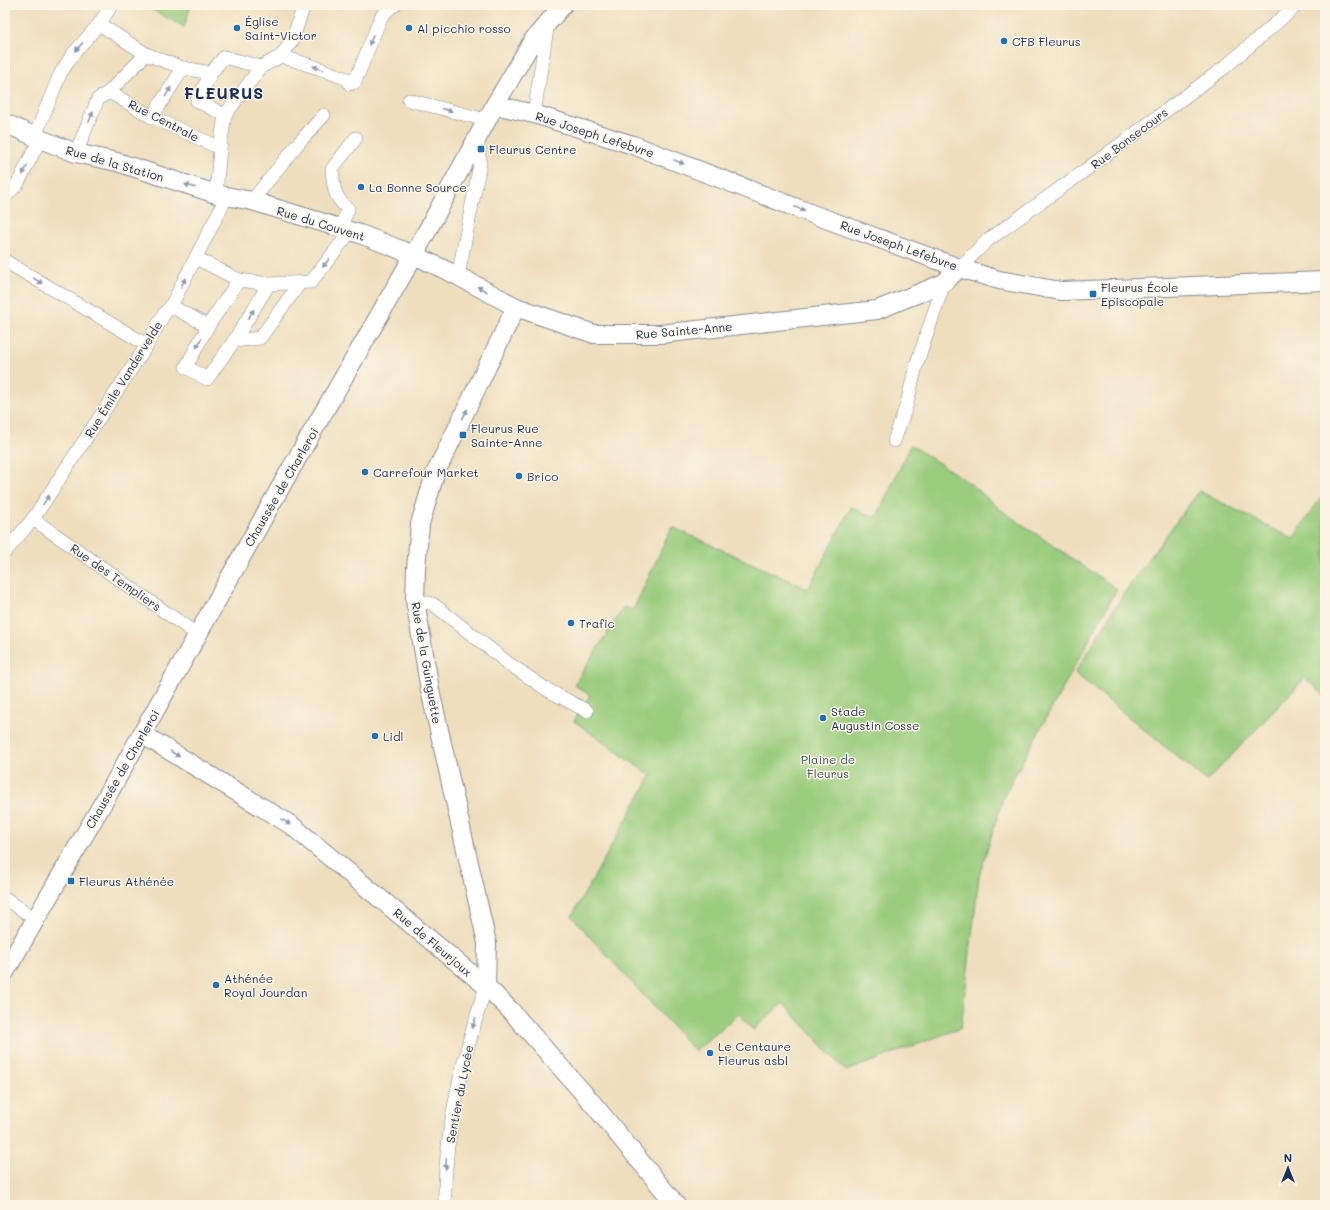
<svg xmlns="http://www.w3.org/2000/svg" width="1330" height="1210" viewBox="0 0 1330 1210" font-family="Mali,sans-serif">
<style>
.green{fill:#9acc7d;stroke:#5a7e6e}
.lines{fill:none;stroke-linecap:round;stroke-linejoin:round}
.street-casing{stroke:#84868e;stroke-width:14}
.secondary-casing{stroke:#84868e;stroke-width:20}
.street{stroke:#fff;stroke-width:13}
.secondary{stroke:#fff;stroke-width:18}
.oneway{fill:#8d97ae}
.poi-dot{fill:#1f6fb2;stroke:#fcf5e5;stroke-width:1.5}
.labels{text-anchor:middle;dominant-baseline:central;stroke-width:3;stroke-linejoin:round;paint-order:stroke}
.poi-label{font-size:12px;fill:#1b2f5e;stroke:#fcf5e5;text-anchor:start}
.street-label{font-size:12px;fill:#1b2f5e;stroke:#fcf5e5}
.park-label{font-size:12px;fill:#3b5666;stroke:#fcf5e5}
.district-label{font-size:16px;font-weight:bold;letter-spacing:1px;fill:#1b2f5e;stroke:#fcf5e5}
</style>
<rect width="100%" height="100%" fill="#fcf5e5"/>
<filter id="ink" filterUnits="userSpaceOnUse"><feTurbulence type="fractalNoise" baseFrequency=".025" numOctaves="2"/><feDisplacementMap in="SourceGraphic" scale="8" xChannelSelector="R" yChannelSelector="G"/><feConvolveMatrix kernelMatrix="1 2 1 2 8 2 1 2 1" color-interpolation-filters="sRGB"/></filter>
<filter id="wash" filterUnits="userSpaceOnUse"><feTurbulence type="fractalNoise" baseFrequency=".012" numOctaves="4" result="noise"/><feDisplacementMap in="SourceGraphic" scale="16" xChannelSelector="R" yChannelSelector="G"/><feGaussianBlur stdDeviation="0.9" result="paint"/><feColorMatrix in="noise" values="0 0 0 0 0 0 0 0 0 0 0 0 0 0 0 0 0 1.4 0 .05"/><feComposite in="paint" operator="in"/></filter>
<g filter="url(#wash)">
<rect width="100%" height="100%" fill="#eedebd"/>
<g class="green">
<polygon points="144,5 191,5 184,27"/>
<polygon points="911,445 968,482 1001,510 1117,589 1004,795 979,876 961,1028 846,1071 783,1003 753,1030 739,1014 695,1051 589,936 572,916 651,776 574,721 590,695 574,685 624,607 633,610 672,527 808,589 851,507 876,518"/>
<polygon points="1199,491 1293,539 1325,491 1325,696 1305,678 1207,781 1075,673 1126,590"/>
</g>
</g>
<g filter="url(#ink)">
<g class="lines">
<g class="street-casing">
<g id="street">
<polyline points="99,24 146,54 183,68 211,73"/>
<polyline points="281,56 318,68 355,82"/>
<polyline points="350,84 355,82 381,17 391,7 395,5"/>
<polyline points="109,92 152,117 220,148"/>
<polyline points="409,100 486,120"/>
<polyline points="534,114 548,22"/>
<polyline points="225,115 197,101 211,73 224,57 261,67"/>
<polyline points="152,117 183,68"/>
<polyline points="35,136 60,74 73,54 99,24 112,5"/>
<polyline points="76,153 98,99 109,92 146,54"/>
<polyline points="216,194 220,148 225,115 261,67 281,56 292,41 304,5"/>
<polyline points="5,197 18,183 40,139"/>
<polyline points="252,201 296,146 324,115"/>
<path d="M340,229L348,209C333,196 334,188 332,169L356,138"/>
<polyline points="196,258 239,280"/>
<polyline points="5,261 147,345"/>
<polyline points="959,268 988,240 1087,169 1225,67 1297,5"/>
<polyline points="458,276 480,164 477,137"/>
<polyline points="269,284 234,341 207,379 186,367 208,326 239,280 269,284 311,282 350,232"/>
<polyline points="171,306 208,326"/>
<polyline points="234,341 260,338 300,283"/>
<polyline points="894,441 906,407 916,366 944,283"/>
<polyline points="33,519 198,635"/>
<polyline points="5,552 33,519 147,345 164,314 171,306 227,196"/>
<polyline points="415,600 433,604 508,663 546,689 587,711"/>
<polyline points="5,898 35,919"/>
<path d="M445,1205C443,1134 464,1053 486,986"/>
</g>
</g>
<g class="secondary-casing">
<g id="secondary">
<polyline points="495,105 534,114 633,145 815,215 959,268 999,280 1061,291 1325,281"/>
<polyline points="5,123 40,139 76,153 117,162 216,194 252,201 360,234 414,255 458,276 516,307 594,334 660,334 877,310 944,283 959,268"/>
<polyline points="142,734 291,825 486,986 510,1010 594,1105 676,1205"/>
<polyline points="5,972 107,796 284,481 414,255 495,105 533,40 563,5"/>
<polyline points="486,986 487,943 430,690 415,600 416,568 420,524 435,474 516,307"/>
</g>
</g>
<use href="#street" class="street"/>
<use href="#secondary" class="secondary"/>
</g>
<defs><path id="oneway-solid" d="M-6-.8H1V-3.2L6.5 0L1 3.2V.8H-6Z"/></defs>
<g class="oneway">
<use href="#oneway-solid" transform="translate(371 40) rotate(112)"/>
<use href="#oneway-solid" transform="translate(79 47) rotate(131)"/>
<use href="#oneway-solid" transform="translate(318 68) rotate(-160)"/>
<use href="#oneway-solid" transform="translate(168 92) rotate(-58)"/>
<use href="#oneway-solid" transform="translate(447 110) rotate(14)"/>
<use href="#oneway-solid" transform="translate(91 117) rotate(-68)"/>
<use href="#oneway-solid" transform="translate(679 162) rotate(21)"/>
<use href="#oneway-solid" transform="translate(25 170) rotate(117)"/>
<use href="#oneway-solid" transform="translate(190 186) rotate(-162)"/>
<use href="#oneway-solid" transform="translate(800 209) rotate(21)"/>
<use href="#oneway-solid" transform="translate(326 263) rotate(128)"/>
<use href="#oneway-solid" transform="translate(38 281) rotate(31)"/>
<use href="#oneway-solid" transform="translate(183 283) rotate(-62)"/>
<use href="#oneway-solid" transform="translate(482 289) rotate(-152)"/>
<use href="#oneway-solid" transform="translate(251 314) rotate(-59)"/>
<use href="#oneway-solid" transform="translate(199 343) rotate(119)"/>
<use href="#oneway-solid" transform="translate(465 414) rotate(-64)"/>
<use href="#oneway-solid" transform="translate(46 500) rotate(-57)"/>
<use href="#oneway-solid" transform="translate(175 754) rotate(31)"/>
<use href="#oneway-solid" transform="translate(286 822) rotate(32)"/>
<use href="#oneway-solid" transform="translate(474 1023) rotate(108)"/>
<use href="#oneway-solid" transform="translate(446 1164) rotate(95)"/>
</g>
</g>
<g class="poi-dot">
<circle cx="237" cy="28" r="4"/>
<circle cx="409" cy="28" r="4"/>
<circle cx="1004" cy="41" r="4"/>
<rect x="477" y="145" width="8" height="8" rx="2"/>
<circle cx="361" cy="187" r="4"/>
<rect x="1089" y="290" width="8" height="8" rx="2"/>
<rect x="459" y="431" width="8" height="8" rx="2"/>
<circle cx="365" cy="472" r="4"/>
<circle cx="519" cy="476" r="4"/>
<circle cx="571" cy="623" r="4"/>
<circle cx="823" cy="718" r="4"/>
<circle cx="375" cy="736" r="4"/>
<rect x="67" y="877" width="8" height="8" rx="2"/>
<circle cx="216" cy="985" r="4"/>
<circle cx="710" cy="1053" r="4"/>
</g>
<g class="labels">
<g class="poi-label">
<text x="245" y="21">Église<tspan x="245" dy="14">Saint-Victor</tspan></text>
<text x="417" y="28">Al picchio rosso</text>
<text x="1012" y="41">CFB Fleurus</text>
<text x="489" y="149">Fleurus Centre</text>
<text x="369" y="187">La Bonne Source</text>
<text x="1101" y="287">Fleurus École<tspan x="1101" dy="14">Episcopale</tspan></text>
<text x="471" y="428">Fleurus Rue<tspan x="471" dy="14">Sainte-Anne</tspan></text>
<text x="373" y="472">Carrefour Market</text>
<text x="527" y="476">Brico</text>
<text x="579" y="623">Trafic</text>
<text x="831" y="711">Stade<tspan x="831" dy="14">Augustin Cosse</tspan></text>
<text x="383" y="736">Lidl</text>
<text x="79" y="881">Fleurus Athénée</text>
<text x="224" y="978">Athénée<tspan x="224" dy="14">Royal Jourdan</tspan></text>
<text x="718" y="1046">Le Centaure<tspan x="718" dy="14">Fleurus asbl</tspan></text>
</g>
<g class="street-label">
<text transform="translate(164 120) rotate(27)">Rue Centrale</text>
<text transform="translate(595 134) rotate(18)">Rue Joseph Lefebvre</text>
<text transform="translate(1129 138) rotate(-37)">Rue Bonsecours</text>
<text transform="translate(115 163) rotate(16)">Rue de la Station</text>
<text transform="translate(321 223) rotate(17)">Rue du Couvent</text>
<text transform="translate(899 245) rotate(20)">Rue Joseph Lefebvre</text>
<text transform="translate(684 330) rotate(-5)">Rue Sainte-Anne</text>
<text transform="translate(123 379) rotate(-58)">Rue Émile Vandervelde</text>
<text transform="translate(281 487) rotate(-60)">Chaussée de Charleroi</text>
<text transform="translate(116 577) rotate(35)">Rue des Templiers</text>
<text transform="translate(427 663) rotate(80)">Rue de la Guinguette</text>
<text transform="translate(122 769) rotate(-60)">Chaussée de Charleroi</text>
<text transform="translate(433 942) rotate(40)">Rue de Fleurjoux</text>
<text transform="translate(459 1094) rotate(-79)">Sentier du Lycée</text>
</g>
<g class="park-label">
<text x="828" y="759">Plaine de<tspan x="828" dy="14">Fleurus</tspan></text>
</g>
<g class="district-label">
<text x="224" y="92">FLEURUS</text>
</g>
</g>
<rect width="1330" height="1210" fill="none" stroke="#fcf5e5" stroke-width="20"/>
<g transform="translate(1288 1168)" stroke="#fcf5e5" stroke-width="3" paint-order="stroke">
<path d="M0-3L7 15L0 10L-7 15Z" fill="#1b2f5e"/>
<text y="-6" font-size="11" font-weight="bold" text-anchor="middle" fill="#1b2f5e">N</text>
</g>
</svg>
